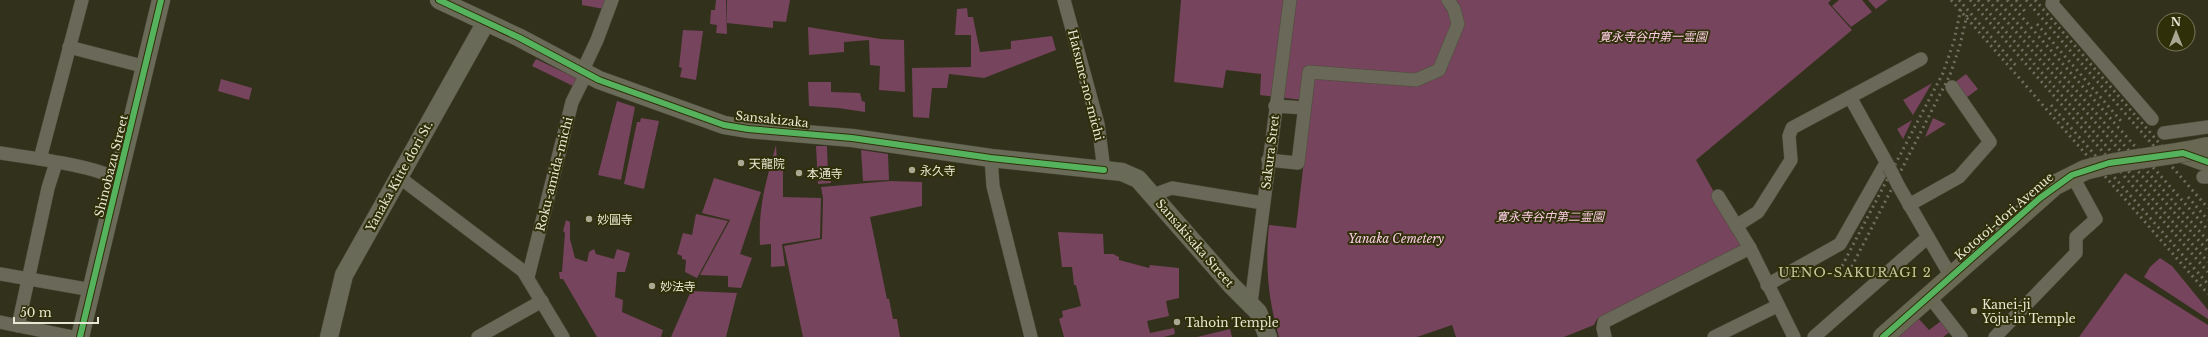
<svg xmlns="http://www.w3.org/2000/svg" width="2208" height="337" viewBox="0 0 2208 337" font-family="'Libre Baskerville','Noto Sans JP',serif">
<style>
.green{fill:#76445c}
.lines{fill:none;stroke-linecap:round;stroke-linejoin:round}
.street-casing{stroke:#4d4d3b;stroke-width:14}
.secondary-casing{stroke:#4d4d3b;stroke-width:19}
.primary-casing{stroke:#4d4d3b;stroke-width:21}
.street{stroke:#696859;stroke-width:13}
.secondary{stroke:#6a6a58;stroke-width:18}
.primary{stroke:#686853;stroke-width:20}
.rail{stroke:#6f6f60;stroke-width:3;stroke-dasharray:2 4;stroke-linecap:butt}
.street-bridge-casing{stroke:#4d4d3b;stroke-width:14;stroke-linecap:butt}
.primary-bridge-casing{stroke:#4d4d3b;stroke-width:21;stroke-linecap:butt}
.street-bridge{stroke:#696859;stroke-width:13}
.primary-bridge{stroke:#686853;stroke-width:20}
.cycleway-casing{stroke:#2f2f09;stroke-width:8}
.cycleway{stroke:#56b35d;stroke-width:6}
.poi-dot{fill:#a8a893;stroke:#2f2f09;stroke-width:1.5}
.labels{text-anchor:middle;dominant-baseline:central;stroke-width:4;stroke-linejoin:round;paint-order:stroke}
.park-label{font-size:12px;font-style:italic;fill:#fccde3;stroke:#2f2f09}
.street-label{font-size:12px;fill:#e7e8d3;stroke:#2f2f09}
.poi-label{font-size:12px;fill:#e7e8d3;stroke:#2f2f09;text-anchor:start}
.neighbourhood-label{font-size:13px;letter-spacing:1px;fill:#c4c59c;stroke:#2f2f09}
</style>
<rect width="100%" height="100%" fill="#32311c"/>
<g class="green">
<polygon points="582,0 607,0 604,9 582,5"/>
<polygon points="716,0 726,0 727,34 716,33 717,25 710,24 711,10 715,10"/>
<polygon points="727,0 790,0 786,22 773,21 773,28 727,23"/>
<path d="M1181,0H1831L1828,3L1852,30L1696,160L1743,244L1597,319L1594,325L1564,337H1456L1452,325L1417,337H1279C1268,299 1265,265 1269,225L1296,228L1311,101L1260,95L1261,74L1226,70L1223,88L1174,82Z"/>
<polygon points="1839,0 1862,0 1872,12 1851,27 1832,6"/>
<polygon points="1868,0 1888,0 1876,9"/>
<polygon points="967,8 968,17 973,17 980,52 1011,49 1011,41 1052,36 1056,50 984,78 949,74 947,88 932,88 929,118 913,117 912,68 971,67 971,35 955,35 957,9"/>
<polygon points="808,27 881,39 904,40 905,92 879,90 880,66 870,65 869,40 844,42 844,52 809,55"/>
<polygon points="683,30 703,31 696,80 680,77 682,68 679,67"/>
<polygon points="536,59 578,79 575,87 532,66"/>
<polygon points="1966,74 1978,89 1966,98 1954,83"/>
<polygon points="221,79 252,88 249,100 218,91"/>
<polygon points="808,82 831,82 831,92 860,93 862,101 865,102 865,112 838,108 809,106"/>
<polygon points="1932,83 1913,115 1903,100"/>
<polygon points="617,101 635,107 621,180 598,175"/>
<polygon points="641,118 659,121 644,189 624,184 637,122 640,122"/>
<polygon points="1933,118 1946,124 1925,137"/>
<polygon points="1912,120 1903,139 1897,129"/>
<path d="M776,145L777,162L783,163V197L821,198L820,238L782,244L785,266L771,267V244L760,245C758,206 766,182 776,145Z"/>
<polygon points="816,146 827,146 828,176 831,176 831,183 818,184"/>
<polygon points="861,150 888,154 889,180 863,181"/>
<polygon points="714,178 761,192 740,254 752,258 741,288 728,287 728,276 700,275 730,220 702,213"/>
<polygon points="890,181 922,182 922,206 870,217 887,299 889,299 893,319 897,319 900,337 803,337 784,246 822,239 823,198 821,187"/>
<polygon points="696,214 728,221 697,278 685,272 686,260 682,259 682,256 677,254 683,233 692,235"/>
<polygon points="566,220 570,222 570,239 575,258 587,262 589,252 594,249 596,254 614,259 617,249 630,253 625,272 617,272 615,297 623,300 622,312 663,330 661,337 597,337 563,279 560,279 559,272 562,272 565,233 563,231"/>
<polygon points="1058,232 1103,234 1104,254 1113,254 1119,257 1119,260 1149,268 1150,265 1179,268 1179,298 1166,301 1169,316 1147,321 1150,333 1174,328 1175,334 1164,337 1064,337 1059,319 1063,317 1062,311 1081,306 1076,285 1074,285 1072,267 1062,267"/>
<polygon points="2160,258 2172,266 2208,310 2208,319 2144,277 2150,267"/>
<polygon points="2125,273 2208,325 2208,337 2079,337"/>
<polygon points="691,291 737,293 726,337 671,337"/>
<polygon points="1919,319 1929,330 1941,321 1950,332 1943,337 1898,337"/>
<polygon points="1230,329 1232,337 1197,337"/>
</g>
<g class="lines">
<g class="street-casing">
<g id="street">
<polyline points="1064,0 1098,124 1104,170"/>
<polyline points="2053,0 2052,4 2152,119"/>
<polyline points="69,47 146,67"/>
<polyline points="582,72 597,40 612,0"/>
<polyline points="1850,97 1889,167"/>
<polyline points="1275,106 1304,108"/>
<polyline points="2164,133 2208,127"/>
<path d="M0,153C31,158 93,165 119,180"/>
<polyline points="991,158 993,186 1031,337"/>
<polyline points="40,159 82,0"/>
<polyline points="1268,160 1298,163 1309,72 1416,80 1439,70 1458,24 1454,9 1448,0"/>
<polyline points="399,177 523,271 563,337"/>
<polyline points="2203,177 2208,177"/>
<polyline points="1898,185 1928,237"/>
<polyline points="1153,195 1172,188 1263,203"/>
<polyline points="1718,196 1750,248 1794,337"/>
<polyline points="1909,205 1959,177 1990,142 1952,87"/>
<polyline points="1736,226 1758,212 1791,160 1789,136 1792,128 1921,59"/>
<polyline points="0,274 92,290"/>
<polyline points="528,277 572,102 586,74"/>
<polyline points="1767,285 1840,244 1886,163"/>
<polyline points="1929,296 1961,337"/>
<polyline points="1251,303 1290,0"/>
<polyline points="0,322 73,337"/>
<polyline points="18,326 48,188 56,163"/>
<polyline points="478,337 542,301"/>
<polyline points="1605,337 1603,328 1604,322 1750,248"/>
<polyline points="1714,337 1777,306"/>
<polyline points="1814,337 1928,237 1946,268 1953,275"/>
<polyline points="1995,337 2076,253 2076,237 2096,219 2072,175"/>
</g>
</g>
<g class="secondary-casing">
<g id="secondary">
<polyline points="439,0 520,38 599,80 724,125 748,129 852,138 991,158 1122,172 1138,179 1232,286 1258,312 1268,337"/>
<polyline points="80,337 161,0"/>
<polyline points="329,337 344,275 486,22"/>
</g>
</g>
<g class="primary-casing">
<g id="primary">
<polyline points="2183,153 2208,162"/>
<polyline points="1883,337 2055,185 2085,170"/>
</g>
</g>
<use href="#street" class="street"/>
<use href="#secondary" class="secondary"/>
<use href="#primary" class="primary"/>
<g class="rail">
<polyline points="1951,0 2208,294"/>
<polyline points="1959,0 2018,68"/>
<polyline points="1970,0 2208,272"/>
<polyline points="1978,0 2208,262"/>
<polyline points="1988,0 2208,251"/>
<polyline points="1997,0 2208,241"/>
<polyline points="2007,0 2208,230"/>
<polyline points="2016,0 2027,14"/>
<polyline points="2026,0 2208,208"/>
<polyline points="2035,0 2174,160"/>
<polyline points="2037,24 2122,122"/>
<polyline points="2051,105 2208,284"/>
<polyline points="2188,197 2208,220"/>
<polyline points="1842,266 1943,73 1954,41 1961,8"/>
<polyline points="1849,272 1950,75 1960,45 1967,15"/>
</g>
<g class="street-bridge-casing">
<polyline id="street-bridge" points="1889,167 1898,185"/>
</g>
<g class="primary-bridge-casing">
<path id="primary-bridge" d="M2085,170C2125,158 2167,157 2208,147"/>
</g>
<use href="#street-bridge" class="street-bridge"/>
<use href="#primary-bridge" class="primary-bridge"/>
<g class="cycleway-casing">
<g id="cycleway">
<polyline points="439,0 520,38 599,80 724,125 748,129 852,138 991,158 1104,170"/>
<polyline points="80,337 161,0"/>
<polyline points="1883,337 2040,198 2072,175 2109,163 2183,153 2208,162"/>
</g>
</g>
<use href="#cycleway" class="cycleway"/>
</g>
<g class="poi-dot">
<circle cx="741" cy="163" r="4"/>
<circle cx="912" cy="170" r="4"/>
<circle cx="799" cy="173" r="4"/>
<circle cx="589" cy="219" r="4"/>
<circle cx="652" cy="286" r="4"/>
<circle cx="1974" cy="311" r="4"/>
<circle cx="1177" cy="322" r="4"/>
</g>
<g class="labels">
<g class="park-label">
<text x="1653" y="36">寛永寺谷中第一霊園</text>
<text x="1550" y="216">寛永寺谷中第二霊園</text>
<text x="1396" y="238">Yanaka Cemetery</text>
</g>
<g class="street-label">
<text transform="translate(1086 85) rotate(76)">Hatsune-no-michi</text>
<text transform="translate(772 119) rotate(6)">Sansakizaka</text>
<text transform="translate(1270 152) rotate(-83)">Sakura Stret</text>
<text transform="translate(111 166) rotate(-76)">Shinobazu Street</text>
<text transform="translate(554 174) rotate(-76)">Roku-amida-michi</text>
<text transform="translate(399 176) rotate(-61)">Yanaka Kitte dori St.</text>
<text transform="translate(2004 216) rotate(-41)">Kototoi-dori Avenue</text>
<text transform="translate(1195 243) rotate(49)">Sansakisaka Street</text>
</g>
<g class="poi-label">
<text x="749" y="163">天龍院</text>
<text x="920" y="170">永久寺</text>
<text x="807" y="173">本通寺</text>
<text x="597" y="219">妙圓寺</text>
<text x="660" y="286">妙法寺</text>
<text x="1982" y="304">Kanei-ji<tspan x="1982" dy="14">Yōju‑in Temple</tspan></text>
<text x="1185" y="322">Tahoin Temple</text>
</g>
<g class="neighbourhood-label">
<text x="1855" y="272">UENO-SAKURAGI 2</text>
</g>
</g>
<g transform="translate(2176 32)"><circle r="19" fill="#2f2f09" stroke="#79795a"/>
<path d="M0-3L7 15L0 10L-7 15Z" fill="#a8a893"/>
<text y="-6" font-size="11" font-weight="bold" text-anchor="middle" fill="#e7e8d3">N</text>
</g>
<path d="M14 317v6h84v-6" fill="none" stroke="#e7e8d3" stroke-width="2"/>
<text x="20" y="317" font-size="12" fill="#e7e8d3" stroke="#2f2f09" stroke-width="3" paint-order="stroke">50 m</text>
</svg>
